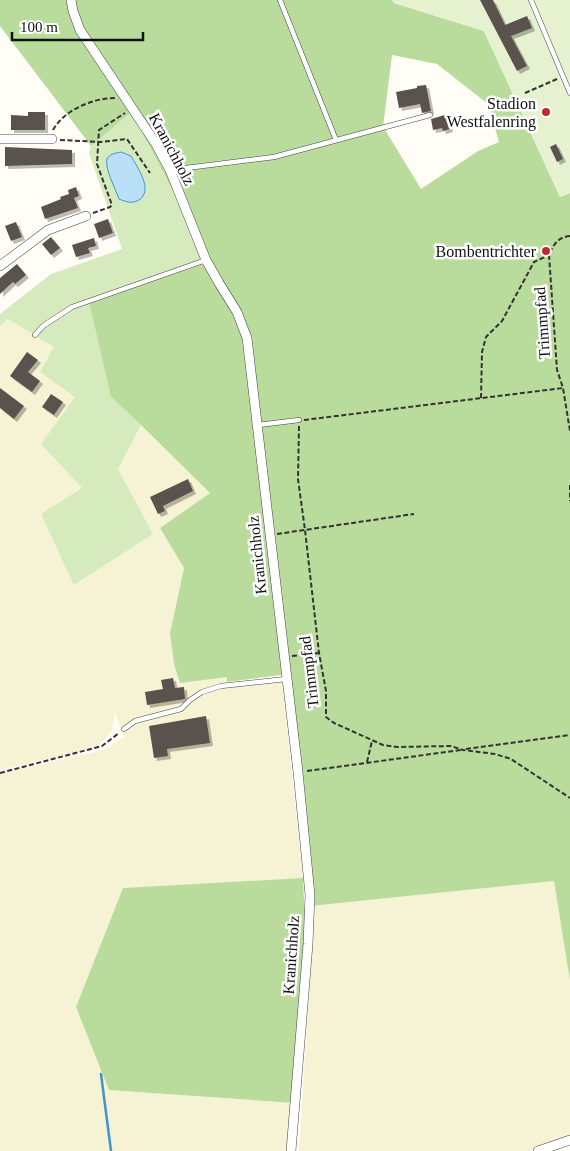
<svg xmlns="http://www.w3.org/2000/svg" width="570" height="1151" viewBox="0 0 570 1151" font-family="Georgia,serif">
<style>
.farmland{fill:#f6f3d4}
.green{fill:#d5ebbd}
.forest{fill:#b9dc9c}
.pitch{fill:#e6f2cf}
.water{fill:#b9e0f7;stroke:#3f96cf}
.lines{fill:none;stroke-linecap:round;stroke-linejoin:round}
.stream{stroke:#3f96cf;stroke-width:2.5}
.building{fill:#5a524d;filter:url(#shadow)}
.service-casing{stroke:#444;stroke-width:5.5}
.minor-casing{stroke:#444;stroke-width:10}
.path{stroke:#333;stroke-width:2;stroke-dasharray:5 2.5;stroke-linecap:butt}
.service{stroke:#fff;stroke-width:4.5}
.minor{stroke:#fff;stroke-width:9}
.poi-dot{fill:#c4262e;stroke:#fff;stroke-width:2}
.labels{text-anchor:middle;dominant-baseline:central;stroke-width:5;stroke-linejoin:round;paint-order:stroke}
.poi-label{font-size:16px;fill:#111;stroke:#fff;text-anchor:end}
.street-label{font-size:16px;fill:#111;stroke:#fff}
</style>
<defs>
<filter id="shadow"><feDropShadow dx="3" dy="3" stdDeviation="0" flood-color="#0004"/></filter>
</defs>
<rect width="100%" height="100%" fill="#fffdf5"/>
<g class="farmland">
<polygon points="8,319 55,347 75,397 41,444 82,488 74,585 153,534 118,469 141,425 210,493 160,528 184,568 170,633 228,676 227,687 282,681 303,878 123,888 77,1007 109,1090 294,1103 289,1151 0,1151 0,774 103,750 124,737 115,712 112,731 100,744 76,752 0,770 0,326"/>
<polygon points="554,881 570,981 570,1137 529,1151 299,1151 312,946 310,906"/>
</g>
<polygon class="green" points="130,111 212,262 111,397 141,425 118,469 153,534 74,585 41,514 82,488 41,444 75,397 40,372 54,347 8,319 0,326 0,314 51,274 122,249 89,153 91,146"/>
<g class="forest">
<polygon points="0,0 279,0 335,141 384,128 421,189 478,151 499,142 488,104 437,64 392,55 383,127 336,139 281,0 392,0 394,3 484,31 560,197 570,193 570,981 554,881 310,906 288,674 227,682 227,677 180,683 174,664 170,633 184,568 160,528 210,493 141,425 111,397 89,301 211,262 131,112 91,146 0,26"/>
<polygon points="303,878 306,944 294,1103 109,1090 76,1007 123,888"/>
</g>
<polygon class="pitch" points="392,0 570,0 570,193 560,197 484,31 394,3"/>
<path class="water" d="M121,152L131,156C137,167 154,190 139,200C132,204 126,202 119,199C116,190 104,167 107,159C109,154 116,153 121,152Z"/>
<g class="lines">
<polyline class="stream" points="101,1074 111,1151"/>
</g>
<g class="building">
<polygon points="480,0 493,0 505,25 527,16 532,28 511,36 527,66 517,71"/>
<polygon points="426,85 431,111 422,113 420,104 399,108 396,92 417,88 417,86"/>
<polygon points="28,112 45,112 45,130 11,130 11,115 28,116"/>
<polygon points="448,114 450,129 443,131 442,128 433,130 431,119"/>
<polygon points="556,144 563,159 557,162 550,147"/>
<polygon points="5,147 72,150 72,164 5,166"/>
<polygon points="76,187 79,196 74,198 78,208 45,219 41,207 61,199 60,197 69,194 68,190"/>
<polygon points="108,219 113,233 99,238 94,224"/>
<polygon points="16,222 22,237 11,241 5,226"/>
<polygon points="51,237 60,248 51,255 42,244"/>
<polygon points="94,238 96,246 88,248 90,253 76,257 72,245"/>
<polygon points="17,264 26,275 15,284 13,282 0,294 0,278"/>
<polygon points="27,352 38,360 28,372 40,381 32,392 10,376"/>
<polygon points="0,388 24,406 14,419 0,408"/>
<polygon points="51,394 63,402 54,415 42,407"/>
<polygon points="188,479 193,491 163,506 165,511 158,514 150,497"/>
<polygon points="173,678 175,688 184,687 185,699 147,705 145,692 163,689 161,680"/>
<polygon points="206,716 210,743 167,749 168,756 154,758 149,726"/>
</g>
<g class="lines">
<g class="service-casing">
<g id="service">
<polyline points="280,0 336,140"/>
<polyline points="531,0 570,93"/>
<polyline points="170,170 274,157 430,115"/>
<polyline points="35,335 43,326 72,307 206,260"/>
<polyline points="258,425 299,420"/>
<polyline points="124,729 135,721 181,709 190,700 202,692 221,686 286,679"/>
</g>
</g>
<g class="minor-casing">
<g id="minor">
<polyline points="71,0 73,11 80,30 156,144 170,170 206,260 219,283 237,312 247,338 298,772 310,895 308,944 291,1151"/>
<polyline points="0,139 52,139"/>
<polyline points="0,266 48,230 86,216"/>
<polyline points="538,1151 570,1140"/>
</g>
</g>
<g class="path">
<polyline points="525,93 557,79"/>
<path d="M53,130C64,110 93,98 115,98"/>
<polyline points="60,140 101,142 127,139 150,173"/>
<polyline points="93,213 110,207 112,205 97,164 99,130 125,113"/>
<path d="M570,236C558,237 553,245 549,255L557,370L563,388L570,431"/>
<polyline points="481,398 482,352 486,337 502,321 534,262 549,255"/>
<polyline points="304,420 563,388"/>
<polyline points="299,426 298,479 305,530 319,653 326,691 326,717 334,723 383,745 397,747 451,746 463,750 495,754 511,759 570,798"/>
<polyline points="570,485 570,501"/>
<polyline points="277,534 414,514"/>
<polyline points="292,656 319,653"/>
<polyline points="466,749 570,735"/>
<polyline points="367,762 372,741"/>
<polyline points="307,771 461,750"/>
<polyline points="0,773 102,746 119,733"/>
</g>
<use href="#service" class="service"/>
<use href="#minor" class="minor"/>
</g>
<g class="poi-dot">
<circle cx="546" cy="112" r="5"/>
<circle cx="546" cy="251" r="5"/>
</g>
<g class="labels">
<g class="poi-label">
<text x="536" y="103">Stadion<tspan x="536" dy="18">Westfalenring</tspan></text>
<text x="536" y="251">Bombentrichter</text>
</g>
<g class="street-label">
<text transform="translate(172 149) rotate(62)">Kranichholz</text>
<text transform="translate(542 323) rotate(-94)">Trimmpfad</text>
<text transform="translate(257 555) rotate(-96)">Kranichholz</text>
<text transform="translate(309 672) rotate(-97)">Trimmpfad</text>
<text transform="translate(291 955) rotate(-86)">Kranichholz</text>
</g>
</g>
<path d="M12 32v8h131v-8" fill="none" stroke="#111111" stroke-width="2.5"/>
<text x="20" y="32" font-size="15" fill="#111111" stroke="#ffffff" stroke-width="4" paint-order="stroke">100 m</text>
</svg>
